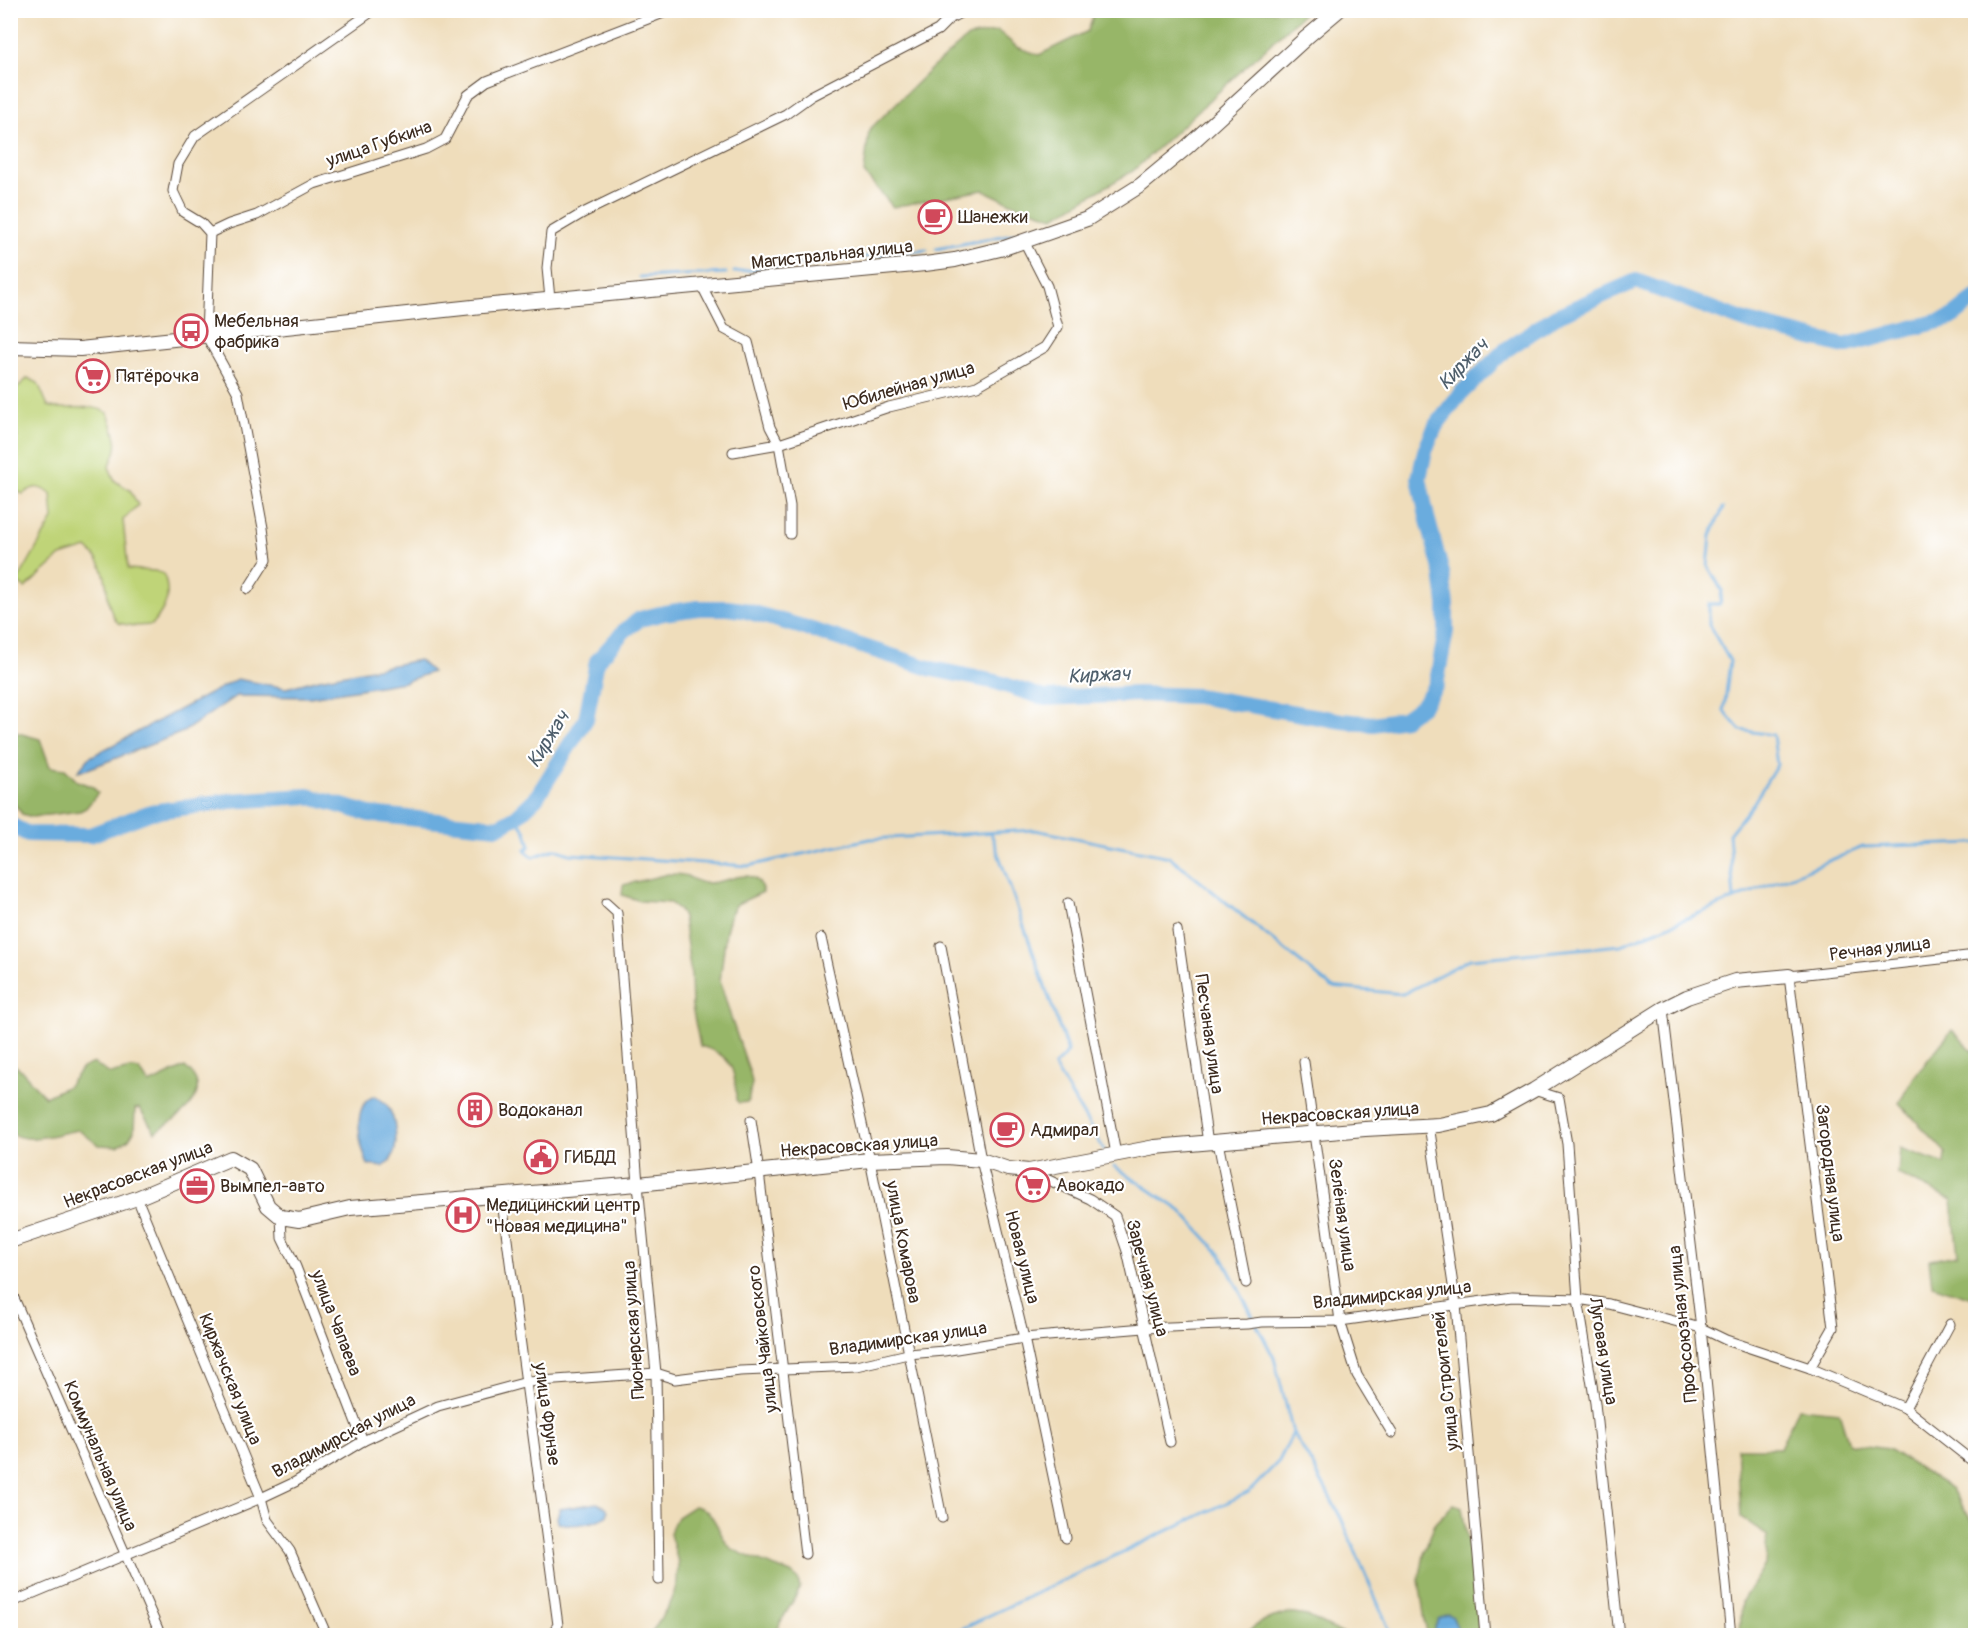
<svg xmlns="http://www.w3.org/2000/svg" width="1986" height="1646" viewBox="0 0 1986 1646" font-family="Pangolin,sans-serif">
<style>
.green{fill:#bfd478;stroke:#7d7f4b;stroke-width:1.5}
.forest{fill:#97b668;stroke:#697043;stroke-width:1.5}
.water{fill:#6aacde;stroke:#526b7e;stroke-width:1.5}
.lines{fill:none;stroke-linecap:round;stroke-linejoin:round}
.stream{stroke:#6aacde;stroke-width:3}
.river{stroke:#6aacde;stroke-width:16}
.street-casing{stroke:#564536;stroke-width:11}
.secondary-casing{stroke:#564536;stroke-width:16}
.street{stroke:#fff;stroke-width:9}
.secondary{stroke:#fff;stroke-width:14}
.labels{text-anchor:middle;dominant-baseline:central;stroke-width:4.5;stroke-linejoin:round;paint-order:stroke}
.street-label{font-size:18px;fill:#3b2a1e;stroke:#fff}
.poi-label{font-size:18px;fill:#3b2a1e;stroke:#fff;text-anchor:start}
.water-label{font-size:20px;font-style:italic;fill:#4e5e6b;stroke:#fff}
</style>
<rect width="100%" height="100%" fill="#fff"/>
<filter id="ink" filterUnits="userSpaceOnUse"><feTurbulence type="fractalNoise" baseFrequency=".0167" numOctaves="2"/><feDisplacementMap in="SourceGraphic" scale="12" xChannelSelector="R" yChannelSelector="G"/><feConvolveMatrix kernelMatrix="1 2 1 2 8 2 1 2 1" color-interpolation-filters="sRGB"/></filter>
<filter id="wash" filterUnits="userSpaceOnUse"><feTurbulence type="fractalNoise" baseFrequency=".008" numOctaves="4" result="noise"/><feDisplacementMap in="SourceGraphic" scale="24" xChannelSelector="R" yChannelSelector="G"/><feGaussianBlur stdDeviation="1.35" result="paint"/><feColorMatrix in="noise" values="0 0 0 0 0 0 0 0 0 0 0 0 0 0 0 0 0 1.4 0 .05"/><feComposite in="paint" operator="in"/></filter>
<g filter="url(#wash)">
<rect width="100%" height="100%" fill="#efddbb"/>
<path class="green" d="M28,378L38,383L48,406C68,413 88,401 108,413C116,439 122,442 109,467L115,481L130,490L138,505L123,520L128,569L155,571L164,574C171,597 167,606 152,625L134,626L118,623C99,599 117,575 87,548L61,556L25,588L17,582L53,519L51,494C39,486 35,485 23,494L11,489V445L17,438L11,399L16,389Z"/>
<g class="forest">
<polygon points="1095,11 1306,11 1133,171 1054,217 1013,204 983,190 893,207 864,173 869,130 933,67 968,37 998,31 1017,47 1039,55 1088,31"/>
<polygon points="11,731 40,739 50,767 65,769 77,781 93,787 98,793 86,808 80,811 32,817 22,814 11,799"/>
<path d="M668,874C674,874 681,874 687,876C693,879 698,883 705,883C726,885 755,861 763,892L737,904L731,913L726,931L720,981L731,1018L750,1073L752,1083L748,1102L739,1103L736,1100C736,1069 731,1054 700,1046L692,1007L691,975L683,917L678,909L670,903L640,901L622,895L623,885Z"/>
<polygon points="1952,1030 1975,1053 1975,1299 1932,1285 1929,1260 1958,1255 1952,1200 1898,1174 1900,1148 1945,1164 1946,1153 1899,1103 1914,1077"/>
<path d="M11,1063L20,1069L45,1097L68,1086L82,1068L93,1063L110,1074L130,1069L140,1070L149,1084L185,1067C218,1093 177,1119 155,1132L139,1108L135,1109L134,1131L129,1139L118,1146L99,1145L78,1130C58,1133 28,1145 11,1133Z"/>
<polygon points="1798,1408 1839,1412 1849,1444 1888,1449 1951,1488 1975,1526 1975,1635 1742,1636 1740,1634 1742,1601 1765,1565 1767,1535 1741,1517 1737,1448 1780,1448"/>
<polygon points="1454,1504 1462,1508 1470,1556 1480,1596 1478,1635 1427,1635 1419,1580 1425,1550 1435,1523"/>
<path d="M694,1506C717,1510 716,1532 730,1547C737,1554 779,1568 791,1573L798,1579L800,1589L780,1623L776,1635H650L672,1600L677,1582L678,1562L670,1534L673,1525L677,1517Z"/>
<polygon points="1287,1613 1307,1616 1345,1635 1241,1635 1265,1620"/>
</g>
<g class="water">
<polygon points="419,660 432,672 404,682 310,697 236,696 183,732 88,769 78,771 90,757 237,679 286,688 319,679"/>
<path d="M375,1096C379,1099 384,1101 387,1105C396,1118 400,1148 390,1161C388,1164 385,1165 383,1167L368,1165C360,1147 350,1104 375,1096Z"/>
<path d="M597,1503L606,1507L608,1511L607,1516C595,1523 571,1528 558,1522L557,1517L560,1509Z"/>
<polygon points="1448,1614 1452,1616 1457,1627 1456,1635 1436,1635 1435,1627 1438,1619"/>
</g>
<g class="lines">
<g class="stream">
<polyline points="936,249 1023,232"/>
<polyline points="734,272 927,250"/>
<polyline points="640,277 726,273"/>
<polyline points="1723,508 1711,535 1708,566 1722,591 1720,604 1709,604 1709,625 1730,661 1724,711 1740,730 1773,735 1777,765 1753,804 1729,834 1734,899"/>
<polyline points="516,817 526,832 530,846 525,850 533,857 555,849 570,854 748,866 870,839 1035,830 1170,857 1331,987 1403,994 1470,959 1621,945 1863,847 1976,843"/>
<polyline points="991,833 1068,1052 1054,1066 1104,1150"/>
<polyline points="1114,1166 1181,1211 1221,1255 1274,1358 1293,1433 1312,1464 1341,1518 1392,1636"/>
<polyline points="946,1636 1249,1492 1279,1461 1293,1433"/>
</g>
<polyline class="river" points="10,825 28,834 90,835 151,812 230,801 308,796 369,814 498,827 516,817 536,798 586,719 597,661 625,630 640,619 664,613 698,608 727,608 743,610 806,628 932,669 996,682 1045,698 1138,694 1197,696 1342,721 1373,724 1404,719 1422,706 1436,685 1446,631 1446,604 1442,573 1427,517 1419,478 1425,451 1436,425 1461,393 1504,351 1556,316 1636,281 1748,322 1844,346 1951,318 1976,298"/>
</g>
</g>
<g filter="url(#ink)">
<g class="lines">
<g class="street-casing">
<g id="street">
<polyline points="210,233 229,224 257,215 314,184 426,149 445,139 468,95 487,81 671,10"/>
<polyline points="702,286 724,329 748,342 770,427 779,444 790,506 790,534"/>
<polyline points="550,299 547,268 551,232 583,213 786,114 811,96 938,30 949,19 966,10"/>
<polyline points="733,452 779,444 889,407 977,386 1045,347 1058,327 1047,286 1024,241"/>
<polyline points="248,589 267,559 263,528 238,393 206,335 210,233 201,223 183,212 173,191 178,164 195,136 374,10"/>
<polyline points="606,903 617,913 638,1184 656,1373 659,1580"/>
<polyline points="1068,903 1116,1154"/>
<polyline points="1177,930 1208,1143"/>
<polyline points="821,938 870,1160 942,1518"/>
<polyline points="941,946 981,1160 1024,1338 1066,1538"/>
<polyline points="1663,1009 1701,1328 1731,1636"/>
<polyline points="1304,1062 1340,1321 1357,1375 1392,1433"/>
<polyline points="1534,1090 1559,1098 1567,1144 1578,1299 1595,1403 1619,1636"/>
<polyline points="751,1120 759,1172 805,1554"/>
<polyline points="1429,1125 1456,1305 1485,1636"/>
<polyline points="1218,1142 1246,1283"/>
<polyline points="1029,1171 1090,1199 1115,1216 1127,1251 1170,1442"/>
<polyline points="501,1194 558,1625 550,1636"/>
<polyline points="137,1198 261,1498 267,1520 290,1551 327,1636"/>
<polyline points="281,1217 282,1238 296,1267 363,1441"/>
<polyline points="10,1289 161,1636"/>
<polyline points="1810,1368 1833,1328 1789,976 1976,955"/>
<polyline points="1905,1408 1950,1324"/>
<polyline points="10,1603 261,1498 295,1482 363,1441 438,1406 527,1382 656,1373 675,1379 740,1371 856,1366 908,1354 944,1351 1024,1338 1144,1328 1247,1324 1262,1322 1340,1321 1512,1297 1578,1299 1609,1304 1701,1328 1726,1340 1810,1368 1905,1408 1976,1464"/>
</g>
</g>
<g class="secondary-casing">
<g id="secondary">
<polyline points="10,347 80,349 482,306 925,264 955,260 1004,248 1087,219 1141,185 1187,147 1307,37 1339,10"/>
<polyline points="10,1241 137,1198 231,1158 250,1169 268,1206 281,1217 299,1220 350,1208 638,1184 870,1160 947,1157 981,1160 1008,1169 1029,1171 1155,1147 1365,1129 1439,1125 1491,1114 1534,1090 1663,1009 1687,997 1735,981 1789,976"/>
</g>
</g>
<use href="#street" class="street"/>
<use href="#secondary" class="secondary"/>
</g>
</g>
<defs>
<g id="cafe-ring" transform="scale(1.725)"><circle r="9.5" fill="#fff" stroke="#d1495b" stroke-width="1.5"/><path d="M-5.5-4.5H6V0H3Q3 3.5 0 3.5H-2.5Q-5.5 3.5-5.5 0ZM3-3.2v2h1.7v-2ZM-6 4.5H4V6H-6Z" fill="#d1495b"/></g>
<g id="bus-ring" transform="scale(1.725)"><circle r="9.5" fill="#fff" stroke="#d1495b" stroke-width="1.5"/><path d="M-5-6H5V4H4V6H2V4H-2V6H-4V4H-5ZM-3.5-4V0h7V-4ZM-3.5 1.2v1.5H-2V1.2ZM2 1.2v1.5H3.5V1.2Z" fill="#d1495b"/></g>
<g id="supermarket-ring" transform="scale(1.725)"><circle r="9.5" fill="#fff" stroke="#d1495b" stroke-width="1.5"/><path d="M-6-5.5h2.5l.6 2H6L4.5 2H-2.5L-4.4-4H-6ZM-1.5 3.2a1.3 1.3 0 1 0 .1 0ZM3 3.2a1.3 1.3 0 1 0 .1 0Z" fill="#d1495b"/></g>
<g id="building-ring" transform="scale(1.725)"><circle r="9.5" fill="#fff" stroke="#d1495b" stroke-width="1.5"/><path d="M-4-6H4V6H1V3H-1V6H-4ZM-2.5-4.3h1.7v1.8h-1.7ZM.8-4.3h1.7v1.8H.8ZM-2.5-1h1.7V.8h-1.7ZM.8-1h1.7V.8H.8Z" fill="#d1495b"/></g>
<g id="civic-ring" transform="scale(1.725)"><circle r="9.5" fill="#fff" stroke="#d1495b" stroke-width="1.5"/><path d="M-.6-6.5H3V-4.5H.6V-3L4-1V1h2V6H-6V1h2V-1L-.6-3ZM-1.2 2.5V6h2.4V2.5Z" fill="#d1495b"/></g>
<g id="office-ring" transform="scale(1.725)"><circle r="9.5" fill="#fff" stroke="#d1495b" stroke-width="1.5"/><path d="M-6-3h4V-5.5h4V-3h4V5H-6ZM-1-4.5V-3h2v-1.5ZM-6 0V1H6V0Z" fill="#d1495b"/></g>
<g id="hospital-ring" transform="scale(1.725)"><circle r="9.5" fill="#fff" stroke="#d1495b" stroke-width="1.5"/><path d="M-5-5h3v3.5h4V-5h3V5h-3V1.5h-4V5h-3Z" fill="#d1495b"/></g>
</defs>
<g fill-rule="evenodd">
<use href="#cafe-ring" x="935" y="217"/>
<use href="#bus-ring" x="191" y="331"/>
<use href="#supermarket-ring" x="93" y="376"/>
<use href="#building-ring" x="475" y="1110"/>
<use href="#cafe-ring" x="1007" y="1130"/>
<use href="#civic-ring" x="541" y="1157"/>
<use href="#supermarket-ring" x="1033" y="1185"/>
<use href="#office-ring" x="197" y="1186"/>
<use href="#hospital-ring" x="463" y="1215"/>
</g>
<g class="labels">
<g class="street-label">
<text transform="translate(379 144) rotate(-19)">улица Губкина</text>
<text transform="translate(832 255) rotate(-6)">Магистральная улица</text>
<text transform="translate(909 386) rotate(-16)">Юбилейная улица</text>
<text transform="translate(1880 949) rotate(-7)">Речная улица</text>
<text transform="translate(1209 1034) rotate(82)">Песчаная улица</text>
<text transform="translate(1340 1114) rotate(-4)">Некрасовская улица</text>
<text transform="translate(859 1146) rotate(-4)">Некрасовская улица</text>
<text transform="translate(1830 1173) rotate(83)">Загородная улица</text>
<text transform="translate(138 1175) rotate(-21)">Некрасовская улица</text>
<text transform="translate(1342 1215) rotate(82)">Зелёная улица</text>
<text transform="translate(903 1242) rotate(79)">улица Комарова</text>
<text transform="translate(1022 1257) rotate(76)">Новая улица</text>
<text transform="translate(1147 1278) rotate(75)">Заречная улица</text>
<text transform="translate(1392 1295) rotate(-6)">Владимирская улица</text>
<text transform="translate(336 1323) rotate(69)">улица Чапаева</text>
<text transform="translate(1683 1324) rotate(-96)">Профсоюзная улица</text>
<text transform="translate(634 1330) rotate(-94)">Пионерская улица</text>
<text transform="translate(763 1339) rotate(-97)">улица Чайковского</text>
<text transform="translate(908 1339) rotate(-8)">Владимирская улица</text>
<text transform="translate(1603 1351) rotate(81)">Луговая улица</text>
<text transform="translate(230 1379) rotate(68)">Киржачская улица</text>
<text transform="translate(1446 1381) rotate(-96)">улица Строителей</text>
<text transform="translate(547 1414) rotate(82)">улица Фрунзе</text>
<text transform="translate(344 1436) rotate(-28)">Владимирская улица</text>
<text transform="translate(100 1456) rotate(67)">Коммунальная улица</text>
</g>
<g class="poi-label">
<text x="958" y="217">Шанежки</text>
<text x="214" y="321">Мебельная<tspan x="214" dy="21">фабрика</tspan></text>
<text x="116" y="376">Пятёрочка</text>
<text x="498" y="1110">Водоканал</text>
<text x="1030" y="1130">Адмирал</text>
<text x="564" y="1157">ГИБДД</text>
<text x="1056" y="1185">Авокадо</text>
<text x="220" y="1186">Вымпел-авто</text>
<text x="486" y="1205">Медицинский центр<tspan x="486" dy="21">"Новая медицина"</tspan></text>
</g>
<g class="water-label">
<text transform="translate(1463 364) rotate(-46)">Киржач</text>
<text transform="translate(1099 675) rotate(-3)">Киржач</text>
<text transform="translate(548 739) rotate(-58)">Киржач</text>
</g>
</g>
<rect width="1986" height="1646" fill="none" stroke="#fff" stroke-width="36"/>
</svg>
